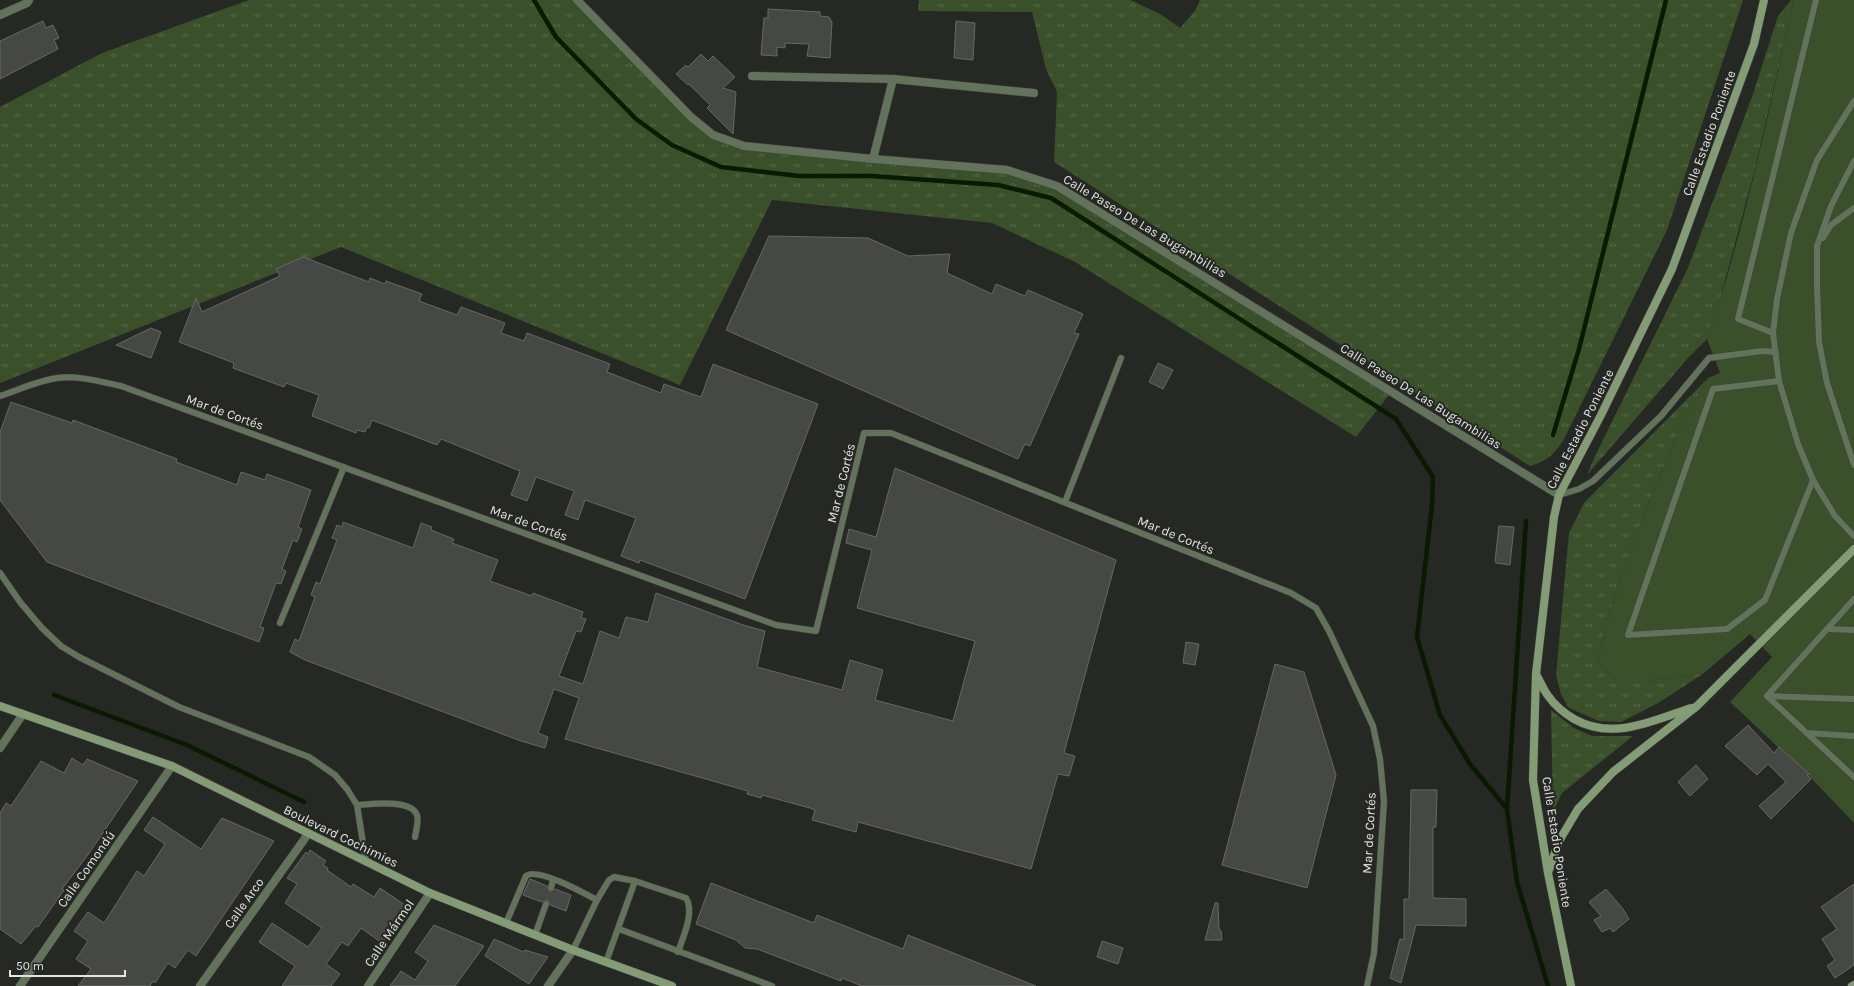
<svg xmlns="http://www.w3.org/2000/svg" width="1854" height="986" viewBox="0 0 1854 986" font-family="Karla,sans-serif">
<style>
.grass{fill:url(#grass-tufts)}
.garden{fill:#3a502b}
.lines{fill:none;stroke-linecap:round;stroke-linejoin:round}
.stream{stroke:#0a1a01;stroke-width:4.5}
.building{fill:#464845;stroke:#666864}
.lane-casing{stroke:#41423f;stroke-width:7}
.street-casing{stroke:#41423f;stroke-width:9}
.secondary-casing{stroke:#41423f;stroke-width:9}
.lane{stroke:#63725a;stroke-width:6}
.street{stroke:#63725a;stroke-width:8}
.secondary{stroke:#849c75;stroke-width:8}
.labels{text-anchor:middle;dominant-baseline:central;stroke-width:4;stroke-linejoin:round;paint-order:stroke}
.street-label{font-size:13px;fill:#e4e5e3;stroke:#262824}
</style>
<defs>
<pattern id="grass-tufts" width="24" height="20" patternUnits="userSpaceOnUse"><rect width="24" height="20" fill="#3a502b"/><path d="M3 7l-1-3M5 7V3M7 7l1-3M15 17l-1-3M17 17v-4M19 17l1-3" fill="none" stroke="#56694a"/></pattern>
</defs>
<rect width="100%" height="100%" fill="#262824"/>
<g class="grass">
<polygon points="249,0 577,0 713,135 744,146 1007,170 1057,186 1391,392 1356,437 1075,262 992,223 772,200 680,385 341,247 0,383 0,107 102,53"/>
<path d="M919,0H1130L1160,14L1180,28L1195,11L1200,0H1743L1667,230L1563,441C1554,454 1546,462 1530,466L1054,162L1057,92L1046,69L1032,12L918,11Z"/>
<polygon points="1791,0 1794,0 1755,169 1719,303 1707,339 1688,358 1587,475 1595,456 1688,268 1753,94 1778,16"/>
<polygon points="1708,378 1682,423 1643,517 1610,610 1597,661 1617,681 1647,681 1704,673 1660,702 1621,722 1599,721 1569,708 1561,694 1556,675 1569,533 1584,503"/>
<polygon points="1551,710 1574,728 1592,736 1633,736 1562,793 1553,812"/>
</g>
<path class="garden" d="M1794,0H1854V823L1810,777L1730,702L1772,657L1750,634L1704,673L1647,681H1617L1597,661L1610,610L1643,517L1682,423L1708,378L1720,373L1707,339C1745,229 1768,113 1794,0Z"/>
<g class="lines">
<g class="stream">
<polyline points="534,0 556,37 636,119 672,145 721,167 799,176 872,176 998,185 1051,198 1396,419 1433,477 1432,505 1417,637 1440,715 1470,764 1507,809 1517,882 1548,986"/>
<polyline points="1553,435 1579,349 1666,0"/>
<polyline points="54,695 187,745 304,802"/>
<polyline points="1507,809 1526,521"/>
</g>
</g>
<g class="building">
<polygon points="768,9 820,12 820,16 829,17 832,22 830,58 807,56 809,44 785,43 785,48 777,47 777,56 761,55 764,18 768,18"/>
<polygon points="43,21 46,28 53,25 59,38 54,40 58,49 0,79 0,41"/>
<polygon points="956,21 975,23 973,60 954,58"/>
<polygon points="701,54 708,61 713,56 735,77 723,88 736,92 733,134 707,108 710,105 689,84 688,85 676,74 686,65 688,67"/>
<polygon points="769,236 868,238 908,256 950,254 947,273 992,294 996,284 1025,296 1028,290 1083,314 1074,333 1079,334 1030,446 1025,444 1018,459 726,330"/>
<polygon points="303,257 369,282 370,278 385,284 386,281 411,290 422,294 419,301 457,315 461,307 505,323 501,333 524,341 527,333 610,364 607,372 661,393 664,384 701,397 713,364 818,404 745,599 640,560 639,563 621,556 636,518 585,500 578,520 565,515 574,491 536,477 527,501 511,495 520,471 441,439 437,445 372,420 369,428 367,427 365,432 357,430 356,433 312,416 319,395 286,383 284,387 233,368 234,363 179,342 196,298 202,312 280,276 276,269"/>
<polygon points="151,328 161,332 151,358 116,345"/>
<polygon points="1158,363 1173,370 1163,389 1149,382"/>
<polygon points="11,402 72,423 73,420 177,459 176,462 237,485 241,472 265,480 267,474 311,490 298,527 302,529 297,542 293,540 282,569 286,571 281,584 276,583 260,627 264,628 259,642 47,562 0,500 0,432"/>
<polygon points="895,468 1116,560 1064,753 1075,756 1069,776 1058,774 1031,869 858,822 856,832 812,820 815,810 810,808 762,795 761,798 747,794 748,791 565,739 579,698 554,689 538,733 548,737 545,748 521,741 305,660 290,652 295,639 299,641 315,597 311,595 316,582 320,584 337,540 332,538 337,525 342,527 343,522 413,548 421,523 432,527 431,530 454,539 452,543 498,560 490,581 532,596 533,593 583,612 581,618 586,619 581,632 576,631 559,676 583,684 600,631 619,638 626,617 648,622 656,593 743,625 765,631 757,667 842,690 850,660 883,670 875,700 953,721 975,641 857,608 872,550 846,543 849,529 876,537"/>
<polygon points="1499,526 1514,527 1510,565 1496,563 1495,561"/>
<polygon points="1186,642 1199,644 1195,665 1183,663"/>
<polygon points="1275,664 1304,672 1336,775 1307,888 1222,865"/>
<polygon points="1748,725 1774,753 1779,747 1809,774 1807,775 1811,779 1771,819 1759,806 1786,782 1768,764 1757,775 1725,746"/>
<polygon points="72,758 83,765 87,759 138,781 90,852 62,889 64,890 38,927 36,926 21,944 0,929 0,813 6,803 11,806 41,761 64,773"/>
<polygon points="1696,765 1708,779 1690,796 1678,782"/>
<polygon points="1411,790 1437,790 1436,827 1433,827 1433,898 1466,899 1466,926 1416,925 1401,983 1390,978 1400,939 1404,940 1404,899 1409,899"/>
<polygon points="153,817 201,849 222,818 274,841 196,956 188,950 175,968 168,963 155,983 153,981 150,986 78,986 91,969 76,959 88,941 74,931 88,912 104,923 137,871 144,876 165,844 144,830"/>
<polygon points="310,850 326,861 323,865 328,868 327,870 351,887 353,884 374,897 380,888 408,907 382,943 361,928 348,946 342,942 326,964 340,974 331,986 282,986 295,966 259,942 272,923 308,947 322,928 285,903 297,884 287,878 306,852 308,854"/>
<polygon points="530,879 547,886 550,892 555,889 571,895 566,911 550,905 548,900 542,902 523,895"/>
<polygon points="711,883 814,923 817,915 903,949 908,935 1036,986 862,986 842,978 841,981 757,949 745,948 736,940 696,924"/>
<polygon points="1854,884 1854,965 1835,978 1827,966 1835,960 1822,939 1837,929 1821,907"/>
<polygon points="1606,889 1623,909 1629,919 1613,932 1610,928 1602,932 1594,920 1601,916 1589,902"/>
<polygon points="1215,903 1218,903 1219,929 1221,931 1222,940 1205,940"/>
<polygon points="434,925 484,946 455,986 390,986 401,971 415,980 428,961 415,952"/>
<polygon points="494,939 524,952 525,950 548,957 529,984 485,956"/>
<polygon points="1102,941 1123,948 1118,964 1097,957"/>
</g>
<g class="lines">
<g class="lane-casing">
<g id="lane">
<polyline points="1854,101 1817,160 1791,233 1777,299 1773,333 1779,381 1798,444 1813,480 1835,516 1854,536"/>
<polyline points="1854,161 1831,206 1817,246 1817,286 1819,342 1827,383 1854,465"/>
<polyline points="1823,238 1831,225 1854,208"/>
<polyline points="1773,333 1738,319 1816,0"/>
<polyline points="1779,381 1713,389 1628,635 1727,629 1765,600 1813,480"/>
<path d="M0,396C18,390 37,381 57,378C78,375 101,382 121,386L776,625L816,631L864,433H891L1291,593L1316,608L1329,631L1373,726L1380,759L1384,802L1374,953L1367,986"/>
<polyline points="1559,495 1579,489 1593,481 1661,416 1709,358 1762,351 1776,352"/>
<polyline points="1065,502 1121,358"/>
<polyline points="0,573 20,602 42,628 61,646 79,657 179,707 309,757 335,775 347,789 357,805 366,862"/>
<polyline points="1854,599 1767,696 1854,777"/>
<polyline points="280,623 344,467"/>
<polyline points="1827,629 1854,630"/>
<polyline points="1767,696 1854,699"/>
<polyline points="1807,733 1854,736"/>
<path d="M357,805C371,804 411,799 417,815C419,820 416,831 415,837"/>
<polyline points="551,888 553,880"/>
<path d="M597,900L609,880L614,877L635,881L686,898C695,912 683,937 678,952"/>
<path d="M506,923L526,876C537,867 584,893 597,900L573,950"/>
<polyline points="619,929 772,986"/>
<polyline points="535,935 546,904"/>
<polyline points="606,962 635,881"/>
</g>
</g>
<g class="street-casing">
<g id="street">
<polyline points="577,0 691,117 713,135 744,146 873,159 1007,170 1057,186 1559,495"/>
<polyline points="0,15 27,3 29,0"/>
<polyline points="752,76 893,79 1034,93"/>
<polyline points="873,159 893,79"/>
<polyline points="0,748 23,714"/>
<polyline points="20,986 172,766"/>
<polyline points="200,986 308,834"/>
<polyline points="368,986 430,893"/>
<polyline points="548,986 573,950"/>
</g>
</g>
<g class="secondary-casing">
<g id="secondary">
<path d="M1537,676C1541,683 1544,691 1549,697C1556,707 1564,713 1574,719C1613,741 1652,721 1691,708"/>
<polyline points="0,706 172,766 430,893 573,950 672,986"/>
<polyline points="1549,870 1559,841 1578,809 1613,772 1697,706 1854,549"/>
<polyline points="1571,986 1548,873 1533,780 1536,674 1554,517 1559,495 1601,415 1672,269 1754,44 1764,0"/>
<polyline points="1852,986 1854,985"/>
</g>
</g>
<use href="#lane" class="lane"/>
<use href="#street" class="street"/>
<use href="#secondary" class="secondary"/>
</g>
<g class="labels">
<g class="street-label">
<text transform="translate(1709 133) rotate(-70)">Calle Estadio Poniente</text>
<text transform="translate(1145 226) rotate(31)">Calle Paseo De Las Bugambilias</text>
<text transform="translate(1421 396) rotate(32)">Calle Paseo De Las Bugambilias</text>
<text transform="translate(225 412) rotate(20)">Mar de Cortés</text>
<text transform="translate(1580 429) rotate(-63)">Calle Estadio Poniente</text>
<text transform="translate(841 483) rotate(-76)">Mar de Cortés</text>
<text transform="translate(529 523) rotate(20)">Mar de Cortés</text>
<text transform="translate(1176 535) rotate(22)">Mar de Cortés</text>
<text transform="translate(1369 833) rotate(-87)">Mar de Cortés</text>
<text transform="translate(341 836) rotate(26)">Boulevard Cochimies</text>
<text transform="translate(1557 842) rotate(81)">Calle Estadio Poniente</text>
<text transform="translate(86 869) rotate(-55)">Calle Comondú</text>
<text transform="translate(244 903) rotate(-55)">Calle Arco</text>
<text transform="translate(389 933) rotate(-56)">Calle Mármol</text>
</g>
</g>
<path d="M10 970v6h115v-6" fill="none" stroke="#e4e5e3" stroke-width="2"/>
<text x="16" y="970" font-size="12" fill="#e4e5e3" stroke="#262824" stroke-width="3" paint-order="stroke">50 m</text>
</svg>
